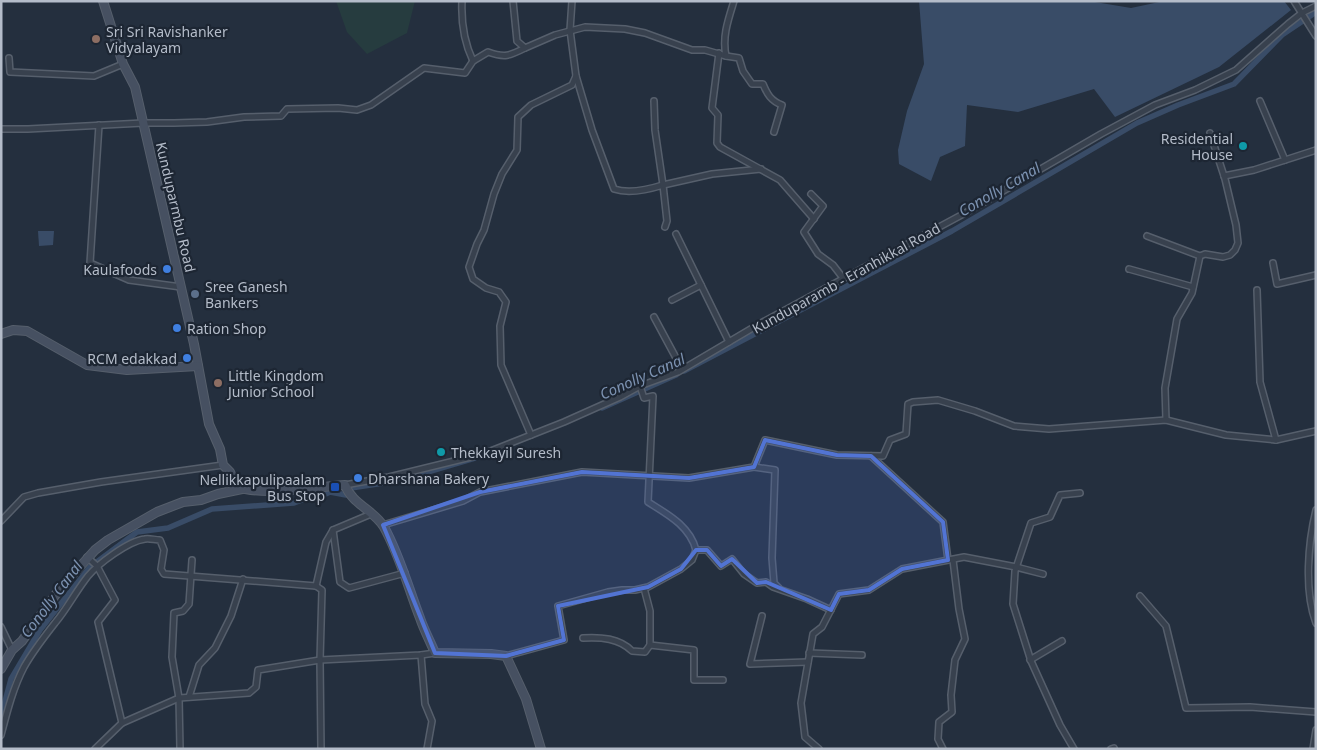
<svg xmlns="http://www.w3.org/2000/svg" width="1317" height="750" viewBox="0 0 1317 750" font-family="'Noto Sans',sans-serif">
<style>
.green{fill:#263c3f}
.water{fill:#394c67}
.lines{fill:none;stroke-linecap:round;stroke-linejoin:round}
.canal{stroke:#394c67;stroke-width:5.5}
.minor-casing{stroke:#565f6c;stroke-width:8}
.secondary-casing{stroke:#565f6c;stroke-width:10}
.minor{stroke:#38414e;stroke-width:5}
.secondary{stroke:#465061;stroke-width:8}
.marked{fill:#5274d3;fill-opacity:0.2;stroke:#5274d3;stroke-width:4;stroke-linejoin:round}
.education-dot{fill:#8d6e63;stroke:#1d2633;stroke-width:2}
.culture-dot{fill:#0f9aa8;stroke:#1d2633;stroke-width:2}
.shop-dot{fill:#3f7fe0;stroke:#1d2633;stroke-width:2}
.service-dot{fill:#5c6f8a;stroke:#1d2633;stroke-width:2}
.transit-dot{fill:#1a4fb4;stroke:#1d2633;stroke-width:2}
.labels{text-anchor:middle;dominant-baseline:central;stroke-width:4.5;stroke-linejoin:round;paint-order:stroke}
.poi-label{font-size:14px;fill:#b4bcc9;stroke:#1d2633;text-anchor:start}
.street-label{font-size:14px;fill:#b4bcc9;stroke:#1d2633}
.water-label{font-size:15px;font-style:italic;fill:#7c92b1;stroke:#1d2633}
</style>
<rect width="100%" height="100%" fill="#242f3e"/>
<polygon class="green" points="336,1 415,1 407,33 367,54 347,32"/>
<g class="water">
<polygon points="919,1 1089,1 1131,8 1164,1 1284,1 1291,10 1219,67 1115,117 1094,89 1018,112 967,105 965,146 940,157 931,181 899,164 898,150 907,111 924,64"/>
<polygon points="38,231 54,231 53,245 39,246"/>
</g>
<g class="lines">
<g class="canal">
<polyline points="684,371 952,231 1137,123 1178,105 1234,84 1282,35 1316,12"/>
<polyline points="602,408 676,375"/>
<polyline points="1,716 11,679 40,630 90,567 137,532 168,528 212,509 294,503 307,498 315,499 330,492 346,495 351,488 397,481 475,458"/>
</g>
<g class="minor-casing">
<g id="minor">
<path d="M462,1C461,23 464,42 473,61"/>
<path d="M513,1L517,41L525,48L555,35L585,27L625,29L645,33L692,50H705L726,56C722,37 728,20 734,1"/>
<polyline points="1294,1 1316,36"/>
<polyline points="719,53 712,108 718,115 717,143 720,147 780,180 814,219"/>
<path d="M726,56L739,58L743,71L752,84H763C767,94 771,101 782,105L774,132"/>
<polyline points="9,58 10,72 94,76 123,64"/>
<path d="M576,76L592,130L614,189C629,194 647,190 663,185L667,221L665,227"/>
<polyline points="654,101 655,130 663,185 712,174 761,169"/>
<polyline points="1260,101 1285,160"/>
<polyline points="99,125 90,263 129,280 181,287"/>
<path d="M1,129H28L143,123H174L207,122L244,117L281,116L287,109L338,108L357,110L371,105L424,68L465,73L473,61L488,52C505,58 509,56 525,48"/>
<polyline points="1224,176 1254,170 1316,150"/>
<polyline points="811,194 823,206 804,232 818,254 833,265 843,278"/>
<polyline points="676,234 729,342"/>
<polyline points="1147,236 1200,256"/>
<polyline points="1273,263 1277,284 1316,275"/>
<polyline points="1129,269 1193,287"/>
<polyline points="1257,290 1260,382 1276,440"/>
<polyline points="672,300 701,285"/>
<polyline points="654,317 682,369"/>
<path d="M640,386L644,398L653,396L648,502C667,514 690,526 696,550H707L721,566L732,559L744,574L757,583L766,582L773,587L807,599L831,610"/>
<polyline points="1166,420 1165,388 1177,319 1192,293 1200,256 1205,254 1223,257 1230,255 1235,250 1238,243 1236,225 1225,179 1210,133"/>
<polyline points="531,435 501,365 500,326 506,302 499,292 486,288 473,279 469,267 477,244 484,230 494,194 502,174 517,150 518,117 531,105 572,85 576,76 570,30 572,1"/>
<polyline points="871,456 943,522 948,560"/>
<polyline points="754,467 775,470 772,558 774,583 779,588"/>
<polyline points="345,485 389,477 483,454 564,422 620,397 640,386 678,372 761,323 967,212 1101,134 1155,105 1195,90 1236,70 1288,24 1302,13 1316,6"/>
<path d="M1316,510C1308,543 1304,591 1316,623"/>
<polyline points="1,521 24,497 38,493 101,482 223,465"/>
<polyline points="383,525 463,501 480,492 582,472 689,478 754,467 765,440 837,455 883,456 890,440 906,434 908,404 913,402 938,400 975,411 1014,426 1049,429 1166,420 1226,435 1276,440 1316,431"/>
<polyline points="333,530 340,582 349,588 405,573"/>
<polyline points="87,557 97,566 115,600 98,622 122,723 95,749"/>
<polyline points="316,586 326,542 333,530 371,514"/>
<polyline points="1140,596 1166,626 1186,708 1250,707 1316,712"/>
<polyline points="762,616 750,664 808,662"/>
<polyline points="1,627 12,650"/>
<path d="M583,638C601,637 619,638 632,651L645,652L650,645V611L644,588"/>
<polyline points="650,645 694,650 694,680 723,680"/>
<polyline points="809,653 862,655"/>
<polyline points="421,655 425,704 432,721 427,749"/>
<polyline points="506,656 564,640 558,606 608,592 622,590 635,590 648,587 681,569 692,560 696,550"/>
<polyline points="1030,660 1062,641"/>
<polyline points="189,697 199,665 215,648 231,616 243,579"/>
<polyline points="122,723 179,698 249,693 256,687 258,670 320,660 421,655 435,653"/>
<path d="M1,735C7,712 13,688 24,667C33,651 44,637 55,623C67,609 76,591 88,576C98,564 128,541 145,539C149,538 155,540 160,540L164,550L161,569L164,574L316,586L322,590L320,660L321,749"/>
<polyline points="180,749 179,698 172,657 174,613 183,611 189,604 192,560"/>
<polyline points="819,749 805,737 801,703 813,634 822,627 839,594 869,590 902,569 964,557 1016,567 1043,574"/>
<polyline points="943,749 938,739 939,722 952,712 951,695 955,660 965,639 959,609 953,560"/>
<polyline points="1074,749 1060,725 1031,661 1013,604 1015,571 1031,523 1050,517 1060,495 1080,493"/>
<polyline points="1111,749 1114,748"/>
<polyline points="1313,749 1316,730"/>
</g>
</g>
<g class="secondary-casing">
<g id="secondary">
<path d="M103,1L123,64L135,87L194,344L209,424L220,449L223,465L230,472L237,487C263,496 317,487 345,485C352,504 375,511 384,527C400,556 408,587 420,618C424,630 430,641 435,653L491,654L506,656L526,699L541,749"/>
<polyline points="1,334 13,330 27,331 87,365 127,370 198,366"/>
<polyline points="1,669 12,650 22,641 59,590 95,550 108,540 157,512 183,502 201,500 218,494 242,489"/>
</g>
</g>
<use href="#minor" class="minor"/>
<use href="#secondary" class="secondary"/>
</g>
<path class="marked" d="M765,440L837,455L871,456L943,522L948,560L902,569L869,590L839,594L831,610L766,582L757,583L732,559L721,566L707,550H696L681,569L648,587L558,606L564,640L506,656L435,653L383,525L480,492L582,472L689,478L754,467Z"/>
<g class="education-dot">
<circle cx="96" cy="39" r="5"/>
<circle cx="218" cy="383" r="5"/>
</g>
<g class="culture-dot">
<circle cx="1243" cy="146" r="5"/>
<circle cx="441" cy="452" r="5"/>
</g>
<g class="shop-dot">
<circle cx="167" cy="269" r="5"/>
<circle cx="177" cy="328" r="5"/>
<circle cx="187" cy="358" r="5"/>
<circle cx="358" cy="478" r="5"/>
</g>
<circle class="service-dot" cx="195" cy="294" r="5"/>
<rect class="transit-dot" x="330" y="482" width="10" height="10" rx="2.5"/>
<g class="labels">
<g class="poi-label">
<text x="106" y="31">Sri Sri Ravishanker<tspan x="106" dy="16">Vidyalayam</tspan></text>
<text x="1233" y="138" text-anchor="end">Residential<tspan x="1233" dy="16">House</tspan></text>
<text x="157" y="269" text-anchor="end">Kaulafoods</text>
<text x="205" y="286">Sree Ganesh<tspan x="205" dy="16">Bankers</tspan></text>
<text x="187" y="328">Ration Shop</text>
<text x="177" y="358" text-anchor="end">RCM edakkad</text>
<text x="228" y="375">Little Kingdom<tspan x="228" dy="16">Junior School</tspan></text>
<text x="451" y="452">Thekkayil Suresh</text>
<text x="368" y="478">Dharshana Bakery</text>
<text x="325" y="479" text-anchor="end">Nellikkapulipaalam<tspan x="325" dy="16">Bus Stop</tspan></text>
</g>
<g class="street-label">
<text transform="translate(176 207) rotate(77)">Kunduparmbu Road</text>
<text transform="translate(846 278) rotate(-29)">Kunduparamb - Eranhikkal Road</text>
</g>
<g class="water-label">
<text transform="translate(999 189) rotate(-30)">Conolly Canal</text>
<text transform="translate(642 376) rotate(-24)">Conolly Canal</text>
<text transform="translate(51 599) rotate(-53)">Conolly Canal</text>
</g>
</g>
<rect width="1317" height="750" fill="none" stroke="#b4bcc9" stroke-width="5"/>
</svg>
